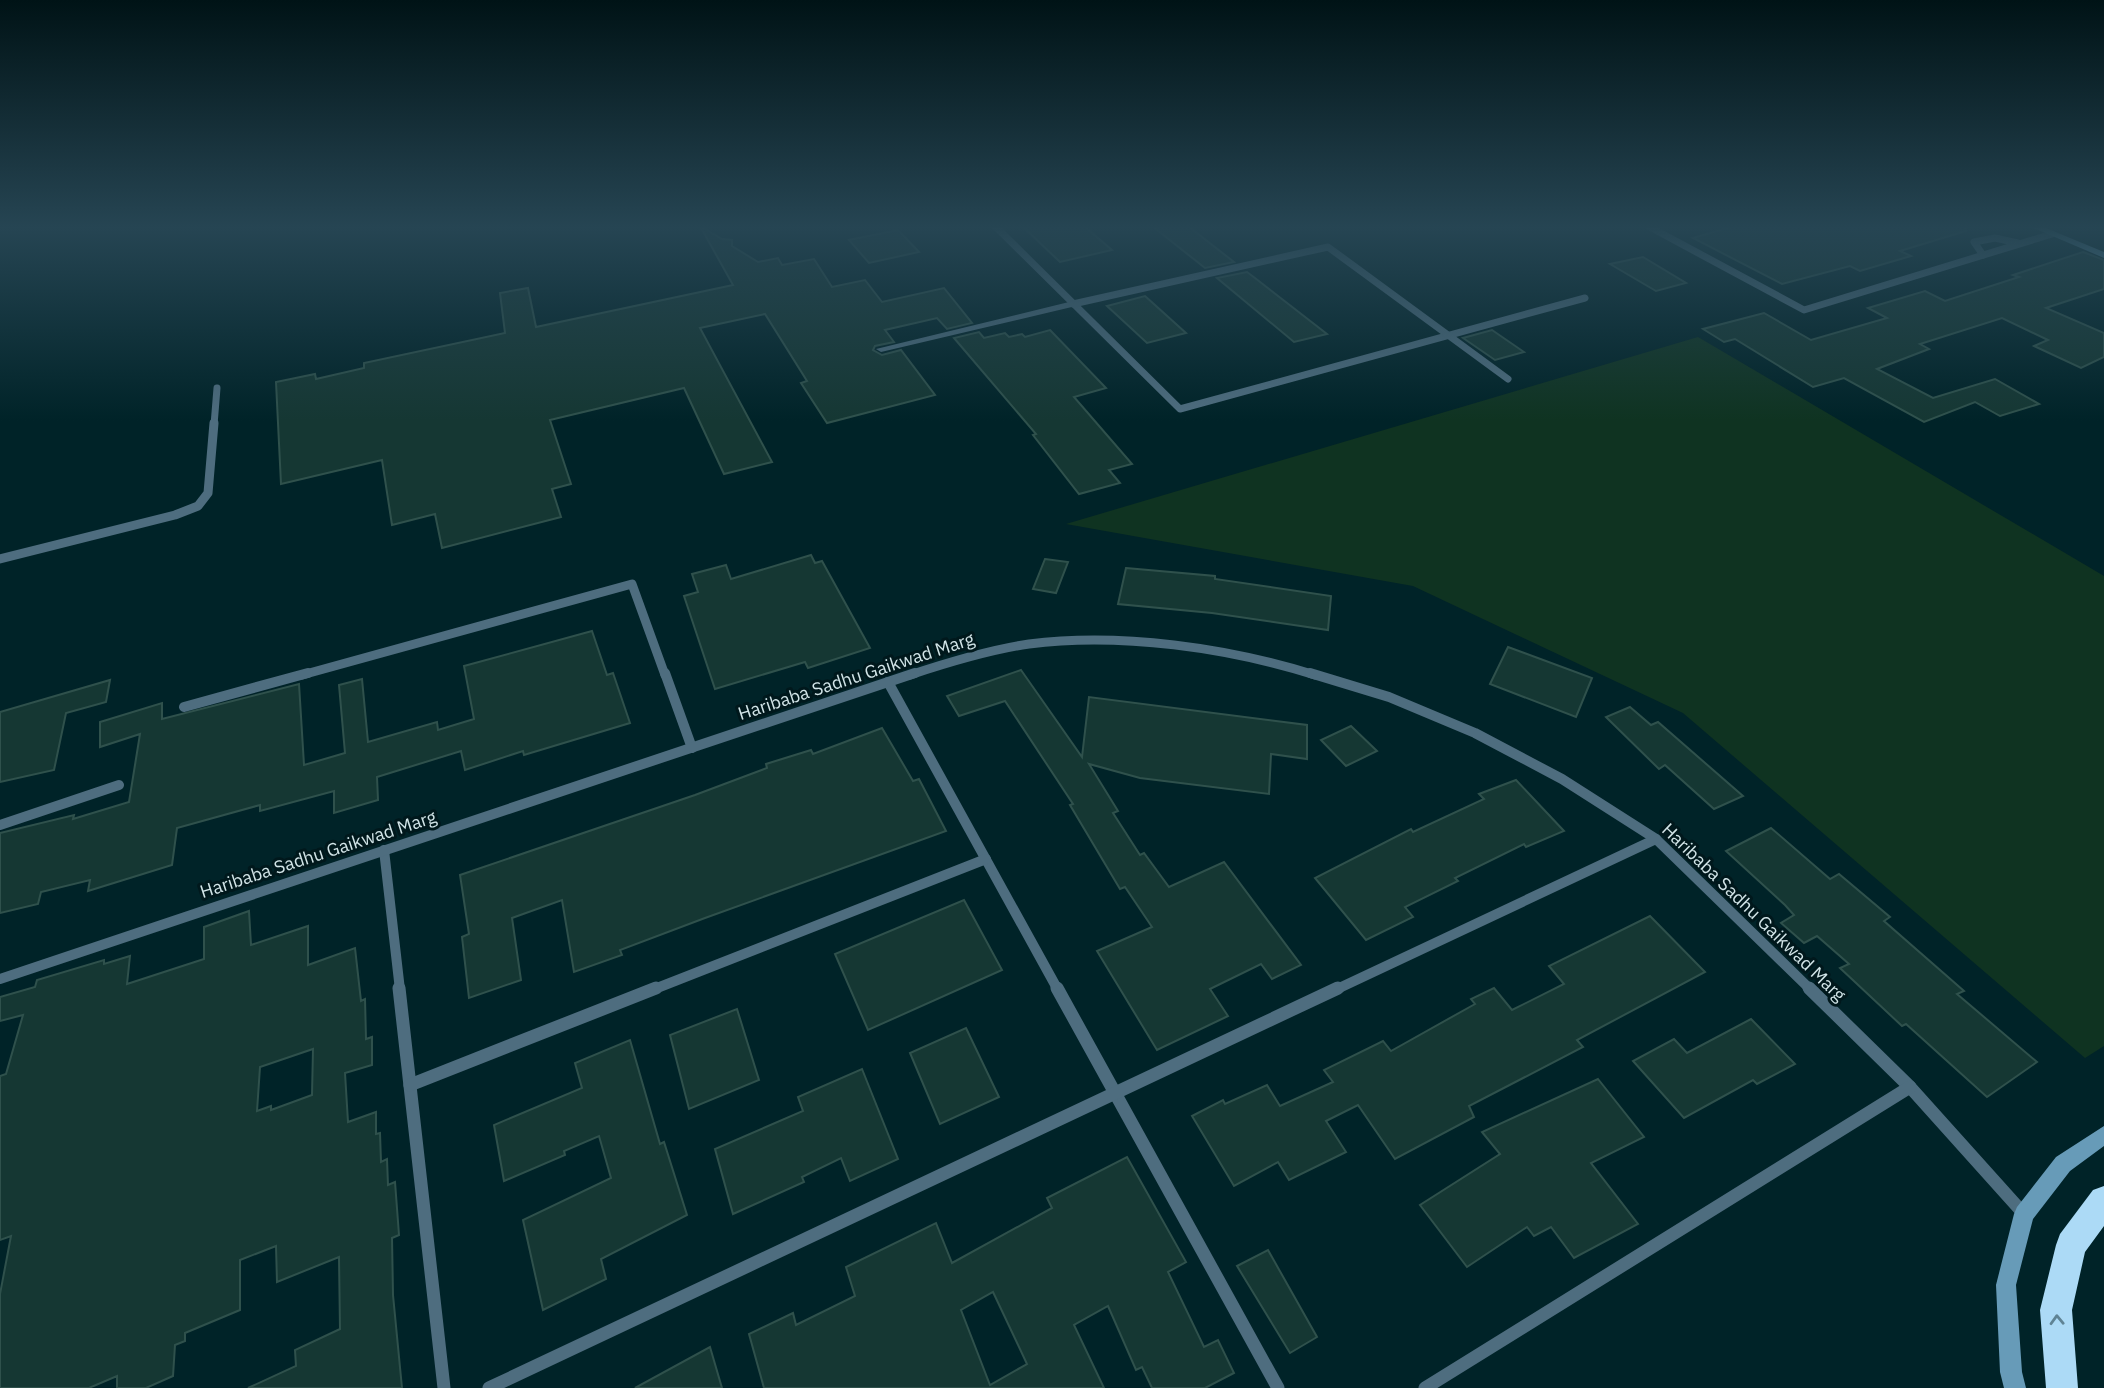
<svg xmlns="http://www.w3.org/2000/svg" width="2104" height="1388" viewBox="0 0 2104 1388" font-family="'IBM Plex Sans',sans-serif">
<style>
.green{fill:#0f3321}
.building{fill:#153733;stroke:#2f514c;stroke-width:2;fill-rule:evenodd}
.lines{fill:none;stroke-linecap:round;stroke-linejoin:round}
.lane-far3{stroke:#4e6d7f;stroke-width:7}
.lane-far2{stroke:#4e6d7f;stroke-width:9}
.lane-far1{stroke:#4e6d7f;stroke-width:10}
.lane{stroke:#4e6d7f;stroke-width:13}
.street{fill:#4e6d7f;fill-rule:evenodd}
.secondary{fill:#679bb8;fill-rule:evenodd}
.highway{fill:#acdaf6;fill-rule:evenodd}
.oneway{stroke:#5f8394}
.labels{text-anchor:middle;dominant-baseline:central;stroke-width:6;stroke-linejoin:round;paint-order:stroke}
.street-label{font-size:18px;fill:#d2e5e8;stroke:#00181c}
</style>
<rect width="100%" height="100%" fill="#002328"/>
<polygon class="green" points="1698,337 2104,576 2104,1046 2085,1058 1683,713 1413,586 1066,524"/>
<g class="building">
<polygon points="700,226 722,239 732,240 732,246 758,262 778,258 782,265 814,259 832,287 865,280 882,302 944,288 972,323 947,329 937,318 885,330 894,342 875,346 873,350 882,355 901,350 935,395 827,423 801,383 807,381 765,314 700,328 772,462 724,474 684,388 550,420 571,484 552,489 561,517 442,548 435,514 392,525 382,460 281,484 276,382 315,374 316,379 364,368 364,363 505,333 500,293 528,288 536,327 733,285"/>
<polygon points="1022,226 1084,226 1112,250 1060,262"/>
<polygon points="1152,226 1188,226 1234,262 1205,268"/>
<polygon points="1734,226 1966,226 1966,231 1900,251 1911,256 1860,271 1850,266 1782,284 1693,238"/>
<polygon points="898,230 919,252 869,263 849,240"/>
<polygon points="2083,252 2104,260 2104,289 2046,308 2104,333 2104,357 2081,368 2034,346 2048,340 2002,318 1920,344 1929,349 1877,369 1933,398 1995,379 2039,404 2000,416 1975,402 1924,422 1844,378 1813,387 1735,339 1724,342 1703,329 1764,313 1811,340 1887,318 1868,308 1925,291 1945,301 2019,277 2013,275"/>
<polygon points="1643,257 1686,283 1656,291 1610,264"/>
<polygon points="1247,272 1255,278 1327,334 1294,342 1217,278"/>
<polygon points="1145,296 1186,333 1147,343 1107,306"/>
<polygon points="1050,330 1106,388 1074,397 1132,464 1109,470 1120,483 1079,494 1033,435 1036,434 954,338 979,332 984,338 1005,333 1009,337 1022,334 1025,337"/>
<polygon points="1492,330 1524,352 1495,360 1463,338"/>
<polygon points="811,555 815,563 822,561 870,648 808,668 805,662 715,689 684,596 698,592 692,574 726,565 731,579"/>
<polygon points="1045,559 1068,562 1056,593 1033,589"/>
<polygon points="1126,568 1215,576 1215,579 1331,596 1328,630 1212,613 1118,604"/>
<polygon points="592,631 607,675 613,673 630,723 524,755 523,751 465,770 461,751 377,777 378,800 334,813 334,791 260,811 260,805 177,828 172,865 88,891 90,880 41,892 38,904 0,913 0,833 74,815 73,819 129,802 140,734 100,747 100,722 162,703 162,719 299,684 304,765 345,753 339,685 362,679 368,742 437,722 438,730 474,719 464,666"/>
<polygon points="1508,647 1592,678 1576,717 1490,684"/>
<polygon points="1021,670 1082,757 1089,697 1307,725 1307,759 1271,754 1269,794 1140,778 1089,764 1118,811 1113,813 1140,855 1144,853 1169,887 1224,862 1301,965 1272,979 1261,964 1210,989 1228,1016 1157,1050 1097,951 1152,927 1125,887 1120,889 1070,805 1073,804 1005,701 959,716 947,696"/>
<polygon points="110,680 106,702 66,713 54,770 0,782 0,712"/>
<polygon points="1630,707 1651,725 1658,722 1743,796 1714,809 1665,765 1659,769 1606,717"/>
<polygon points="1351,726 1377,751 1346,766 1321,740"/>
<polygon points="882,728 913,781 919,779 946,831 705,918 620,950 622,955 574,972 562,900 512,918 521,980 469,998 462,937 469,934 460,875 695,795 767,768 766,764 811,750 813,754"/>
<polygon points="1516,780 1564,831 1526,847 1524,844 1455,878 1458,881 1405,907 1413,917 1366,940 1315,878 1411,829 1413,832 1484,799 1479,794"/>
<polygon points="1771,828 1830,879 1839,874 1890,917 1884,921 1964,991 1957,994 2037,1062 1987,1097 1906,1024 1902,1026 1840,968 1849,964 1817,936 1804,943 1781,923 1794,915 1785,905 1726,851"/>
<polygon points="964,900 1002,970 868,1030 835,954"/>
<path d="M249,911L251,945L308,926V965L355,948L361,1001L365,999L366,1039L372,1037V1065L345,1073L348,1122L376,1112V1134L380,1133L381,1162L387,1159L388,1185L395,1182L399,1235L392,1238L393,1295L402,1388H248L296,1366L295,1350L340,1329L339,1257L277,1282L276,1246L240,1260V1310L185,1333V1341L175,1345L173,1376L146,1388H117V1376L89,1388H0V1294L11,1236L0,1240V1076L6,1074L23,1015L0,1021V997L35,987L37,980L104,960V964L130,956L127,984L204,959V927ZM313,1049L312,1095L271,1110V1106L257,1111L260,1067Z"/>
<polygon points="1650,916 1705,972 1577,1040 1583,1047 1469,1106 1474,1117 1395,1159 1358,1105 1326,1121 1346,1152 1289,1180 1278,1162 1234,1186 1192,1116 1223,1100 1225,1104 1267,1085 1280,1106 1333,1082 1324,1070 1383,1041 1391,1051 1475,1004 1471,999 1494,988 1512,1010 1564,984 1549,966"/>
<polygon points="737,1009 759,1080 689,1109 670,1035"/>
<polygon points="1751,1019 1795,1064 1757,1084 1753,1080 1684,1118 1633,1061 1674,1039 1687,1053"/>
<polygon points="966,1028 999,1097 940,1124 910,1053"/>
<polygon points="630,1040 660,1144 664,1142 687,1215 601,1259 606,1279 543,1310 523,1220 611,1178 599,1136 564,1151 565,1155 504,1181 494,1125 582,1088 575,1063"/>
<polygon points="862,1069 898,1159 850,1181 841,1158 802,1177 804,1182 733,1214 715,1149 803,1111 798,1097"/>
<polygon points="1598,1079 1644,1137 1591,1163 1638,1224 1574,1258 1551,1227 1534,1236 1527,1227 1467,1267 1420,1205 1500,1154 1482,1132"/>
<path d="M1127,1157L1186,1262L1168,1272L1204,1347L1218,1340L1234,1373L1205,1388H1152L1142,1367L1136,1370L1108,1306L1074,1325L1104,1388H764L749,1334L793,1313L796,1325L855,1296L846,1267L936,1223L952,1263L1052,1208L1047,1198ZM993,1292L1027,1364L990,1385L961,1310Z"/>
<polygon points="1268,1250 1317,1337 1290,1353 1237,1266"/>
<polygon points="710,1347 722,1388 635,1388"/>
</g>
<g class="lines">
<g class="lane-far3">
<polyline points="995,226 1180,409 1585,298"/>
<polyline points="1648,226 1804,310 2052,234"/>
<polyline points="1983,255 1974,242 1995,238 2018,243"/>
<polyline points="1073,304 1328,247 1508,379"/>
<polyline points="214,425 217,388"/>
</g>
<g class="lane-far2">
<polyline points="0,559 175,515 198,506 208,493 214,423"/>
<polyline points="302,675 632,584 665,675"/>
<path d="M910,675C949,662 988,650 1029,644C1120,632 1229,648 1315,675"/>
</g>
<g class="lane-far1">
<polyline points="665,673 692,748"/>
<polyline points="1310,673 1389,697 1475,733 1562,779 1656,839 1811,990"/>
<polyline points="888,682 1058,990"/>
<polyline points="184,707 308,673"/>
<polyline points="0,825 119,785"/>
<polyline points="384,850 400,990"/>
<polyline points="0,979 915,673"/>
<polyline points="652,990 986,859"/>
<polyline points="1335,990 1656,839"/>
</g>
<g class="lane">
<polyline points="399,988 444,1388"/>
<polyline points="1057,988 1278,1388"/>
<polyline points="1809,988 1910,1087 2024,1214"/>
<polyline points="410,1085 656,988"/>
<polyline points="489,1388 1338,988"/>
<polyline points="1425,1388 1910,1087"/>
</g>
<polygon class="street" points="1073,301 1076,302 1076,306 881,352 876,349"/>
<g class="secondary">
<polygon points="2029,226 2041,226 2104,252 2104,258"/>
<polygon points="2104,1126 2104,1146 2070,1171 2033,1219 2016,1285 2022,1372 2026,1388 2004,1388 2000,1372 1996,1285 2014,1214 2017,1207 2056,1157"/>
</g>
<polygon class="highway" points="2104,1186 2104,1226 2085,1252 2072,1310 2078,1388 2046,1388 2040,1310 2056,1245 2060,1234 2093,1190"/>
</g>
<defs><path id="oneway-chevron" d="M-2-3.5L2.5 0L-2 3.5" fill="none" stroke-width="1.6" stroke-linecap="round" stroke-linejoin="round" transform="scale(1.75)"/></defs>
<use class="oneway" href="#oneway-chevron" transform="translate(2057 1320) rotate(-92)"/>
<linearGradient id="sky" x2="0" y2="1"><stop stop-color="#001316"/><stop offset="0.54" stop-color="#264553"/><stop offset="1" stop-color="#264553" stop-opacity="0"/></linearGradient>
<rect width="2104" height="421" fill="url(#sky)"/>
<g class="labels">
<g class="street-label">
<text transform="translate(856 676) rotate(-18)">Haribaba Sadhu Gaikwad Marg</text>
<text transform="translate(318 854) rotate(-18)">Haribaba Sadhu Gaikwad Marg</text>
<text transform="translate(1754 912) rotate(44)">Haribaba Sadhu Gaikwad Marg</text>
</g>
</g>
</svg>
